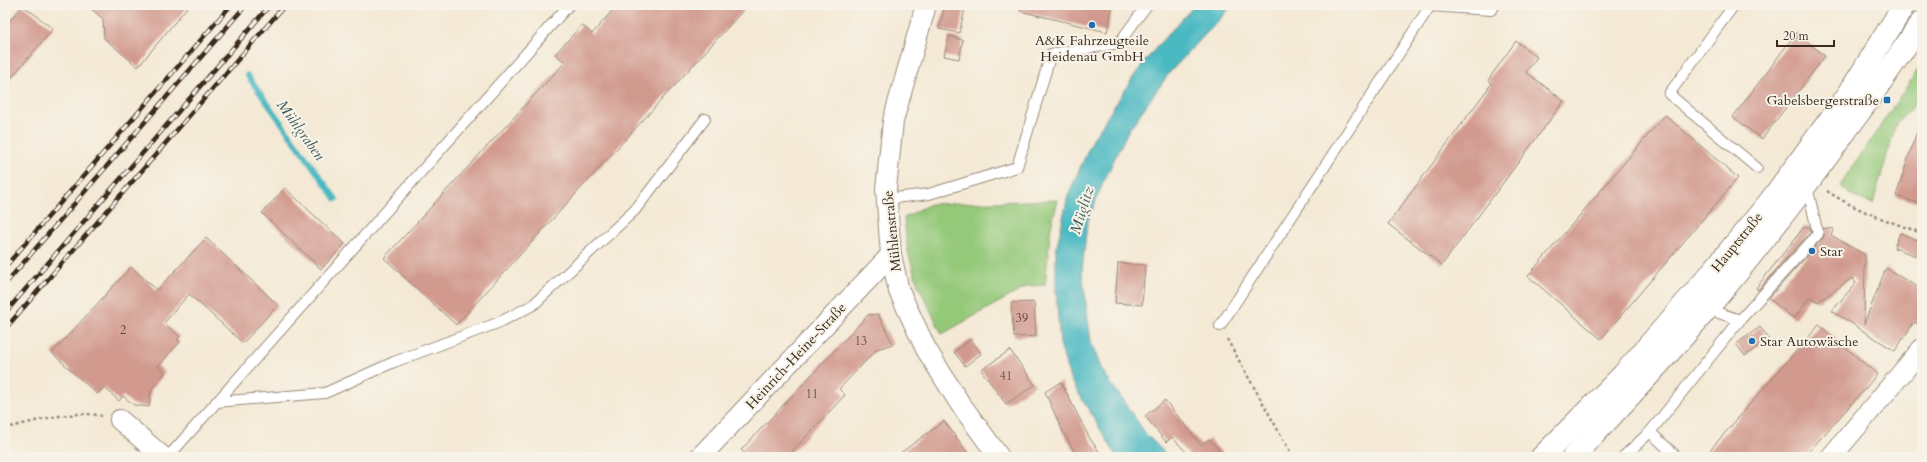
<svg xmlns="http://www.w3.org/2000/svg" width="1927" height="462" viewBox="0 0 1927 462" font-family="Cardo,serif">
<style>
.green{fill:#95c97a;stroke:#687a4c}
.water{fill:#4bb9c2;stroke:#437270}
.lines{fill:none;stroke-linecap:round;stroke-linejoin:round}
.stream{stroke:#4bb9c2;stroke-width:5.5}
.building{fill:#d29a8e}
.service-casing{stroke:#988a7a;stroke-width:12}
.minor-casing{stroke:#988a7a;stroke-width:22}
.secondary-casing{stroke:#988a7a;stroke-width:24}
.path{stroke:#988a7a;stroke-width:2.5;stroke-dasharray:3 3;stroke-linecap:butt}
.service{stroke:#fff;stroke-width:10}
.minor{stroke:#fff;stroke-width:20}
.secondary{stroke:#fff;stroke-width:22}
.rail-casing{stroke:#3b2a1e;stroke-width:4.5}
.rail{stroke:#f7f3e8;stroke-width:3;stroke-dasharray:9;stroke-linecap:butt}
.poi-dot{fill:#1f6fb2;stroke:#f7f3e8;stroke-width:1.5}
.labels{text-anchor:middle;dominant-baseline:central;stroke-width:4;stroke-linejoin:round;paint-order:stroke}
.number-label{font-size:12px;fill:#61463a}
.poi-label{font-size:14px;fill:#3b2a1e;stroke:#f7f3e8;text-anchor:start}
.street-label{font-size:14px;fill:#3b2a1e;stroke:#f7f3e8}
.water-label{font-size:15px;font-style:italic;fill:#415c57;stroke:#f7f3e8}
</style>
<rect width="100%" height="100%" fill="#f7f3e8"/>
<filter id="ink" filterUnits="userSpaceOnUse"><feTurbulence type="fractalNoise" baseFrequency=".025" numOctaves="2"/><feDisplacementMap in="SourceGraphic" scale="8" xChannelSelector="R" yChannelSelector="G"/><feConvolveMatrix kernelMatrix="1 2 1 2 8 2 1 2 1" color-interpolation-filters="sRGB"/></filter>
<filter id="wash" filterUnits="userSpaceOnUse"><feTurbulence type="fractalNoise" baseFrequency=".012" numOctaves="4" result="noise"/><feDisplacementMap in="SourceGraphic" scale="16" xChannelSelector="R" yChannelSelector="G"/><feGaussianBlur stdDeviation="0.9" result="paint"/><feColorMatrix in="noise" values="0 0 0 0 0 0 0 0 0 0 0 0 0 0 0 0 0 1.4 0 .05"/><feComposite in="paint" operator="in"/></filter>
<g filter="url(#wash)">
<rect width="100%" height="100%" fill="#f4e9d5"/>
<g class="green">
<polygon points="1922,64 1922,104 1917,102 1896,124 1873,204 1852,196 1840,186"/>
<polygon points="1058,200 1051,226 1045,285 1028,286 942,334 918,285 908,252 904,218 930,204"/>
</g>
<polygon class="water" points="1195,5 1233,5 1170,72 1128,131 1102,185 1087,224 1082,271 1091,342 1102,370 1146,434 1169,457 1117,457 1070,379 1060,344 1056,290 1056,251 1068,195 1093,139 1136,73 1159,44"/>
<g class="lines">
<polyline class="stream" points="247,75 336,199"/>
</g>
<g id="blocks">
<g class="building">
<polygon points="23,5 53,29 5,85 5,26"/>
<polygon points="87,5 189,5 138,67 104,38 103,19"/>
<polygon points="617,5 748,5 456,325 384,258 565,62 555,54 582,25 592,34"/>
<polygon points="945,5 966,5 959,33 939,29"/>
<polygon points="1020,5 1113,5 1107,32 1020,11"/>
<polygon points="1796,33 1825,56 1762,139 1733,117"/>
<polygon points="949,36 963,40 959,59 944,56"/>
<polygon points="1516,41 1537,57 1526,72 1564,101 1442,265 1388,224 1492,83 1488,80"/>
<polygon points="1665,115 1738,178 1601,339 1528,276"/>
<polygon points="1919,125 1922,125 1922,204 1896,196"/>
<polygon points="285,188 345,244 321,269 262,213"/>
<polygon points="1804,227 1810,227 1811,232 1758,290 1756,288"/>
<polygon points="1823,228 1834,229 1831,235 1865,255 1864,324 1886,268 1922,290 1922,327 1914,322 1895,351 1832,311 1856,283 1852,278 1818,302 1810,297 1794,319 1769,298 1823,238 1824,235"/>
<polygon points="1900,233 1922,242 1922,258 1894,248"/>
<polygon points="206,238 278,305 243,343 189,294 164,323 180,337 177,340 180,342 158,366 165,373 151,390 149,407 134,405 123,396 119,401 104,387 97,394 52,353 131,267 157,290"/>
<polygon points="1118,263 1145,265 1142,305 1115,303"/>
<polygon points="1034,302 1036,336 1014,337 1011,303"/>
<polygon points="878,314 893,344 877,349 839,389 845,395 787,457 749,457 741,450 868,315"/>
<polygon points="1819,325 1877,374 1865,389 1804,457 1704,457"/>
<polygon points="1760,327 1769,338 1745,356 1736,344"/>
<polygon points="971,339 981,354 965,366 954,352"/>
<polygon points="1010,350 1035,385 1006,404 981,370"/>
<polygon points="1061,382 1090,439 1103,457 1078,457 1064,434 1045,392"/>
<polygon points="1165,400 1201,445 1209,439 1226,457 1189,457 1190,456 1172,437 1166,442 1145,416"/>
<polygon points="944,421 971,457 895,457"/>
</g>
</g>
</g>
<g filter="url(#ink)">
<use href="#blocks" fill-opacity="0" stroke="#988a7a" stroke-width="1"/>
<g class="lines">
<g class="service-casing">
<g id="service">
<polyline points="1734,5 1669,94 1757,168"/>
<polyline points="886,199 929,194 1017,167 1051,54 1119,43 1147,5"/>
<polyline points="1707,309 1740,320"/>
<polyline points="1220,326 1430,6 1491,10 1495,5"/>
<polyline points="216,402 325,393 394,362 500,322 533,305 635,210 705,119"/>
<polyline points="1650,432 1677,457"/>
<polyline points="168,457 569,5"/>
<polyline points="1623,457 1650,432 1740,320 1818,234 1807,186"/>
</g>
</g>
<g class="minor-casing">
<g id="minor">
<polyline points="926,5 893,121 886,189 891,255 899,291 926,349 959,402 999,457"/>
<polyline points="120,420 163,457"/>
<polyline points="700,457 891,255"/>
<polyline points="1831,457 1922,349"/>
</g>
</g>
<g class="secondary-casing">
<g id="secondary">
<polyline points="1542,457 1623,375 1708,277 1771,200 1848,95 1904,5"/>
<path d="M1573,457C1618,409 1664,360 1707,309C1784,218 1855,121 1922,22"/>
</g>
</g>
<g class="path">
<path d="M1827,191C1857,211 1888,221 1922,233"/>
<polyline points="1227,339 1293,457"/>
<path d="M5,428C35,422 71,409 102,416"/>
</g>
<use href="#service" class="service"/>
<use href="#minor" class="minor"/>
<use href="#secondary" class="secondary"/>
<g class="rail-casing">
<g id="rail">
<polyline points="5,267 231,5"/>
<polyline points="5,284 246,5"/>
<polyline points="5,313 270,5"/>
<polyline points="5,329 285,5"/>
</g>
</g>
<use href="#rail" class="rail"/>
</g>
</g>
<g class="poi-dot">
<circle cx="1092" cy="25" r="4"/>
<rect x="1883" y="96" width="8" height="8" rx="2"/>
<circle cx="1812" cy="251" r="4"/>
<circle cx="1752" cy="341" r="4"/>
</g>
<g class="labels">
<g class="number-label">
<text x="1022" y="318">39</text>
<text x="123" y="330">2</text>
<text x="861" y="341">13</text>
<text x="1006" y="376">41</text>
<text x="812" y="394">11</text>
</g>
<g class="poi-label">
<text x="1092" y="40" text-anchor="middle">A&amp;K Fahrzeugteile<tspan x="1092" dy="16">Heidenau GmbH</tspan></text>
<text x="1879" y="100" text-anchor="end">Gabelsbergerstraße</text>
<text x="1820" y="251">Star</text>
<text x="1760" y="341">Star Autowäsche</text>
</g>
<g class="street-label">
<text transform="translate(892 231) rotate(-96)">Mühlenstraße</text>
<text transform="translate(1737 242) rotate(-51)">Hauptstraße</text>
<text transform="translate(796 356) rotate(-47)">Heinrich-Heine-Straße</text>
</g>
<g class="water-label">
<text transform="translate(301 130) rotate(54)">Mühlgraben</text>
<text transform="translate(1082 210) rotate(-73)">Müglitz</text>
</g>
</g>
<rect width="1927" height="462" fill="none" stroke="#f7f3e8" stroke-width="20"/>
<path d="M1777 40v6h57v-6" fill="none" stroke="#3b2a1e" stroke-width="2"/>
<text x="1783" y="40" font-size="12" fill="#3b2a1e" stroke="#f7f3e8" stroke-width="3" paint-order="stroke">20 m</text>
</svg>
